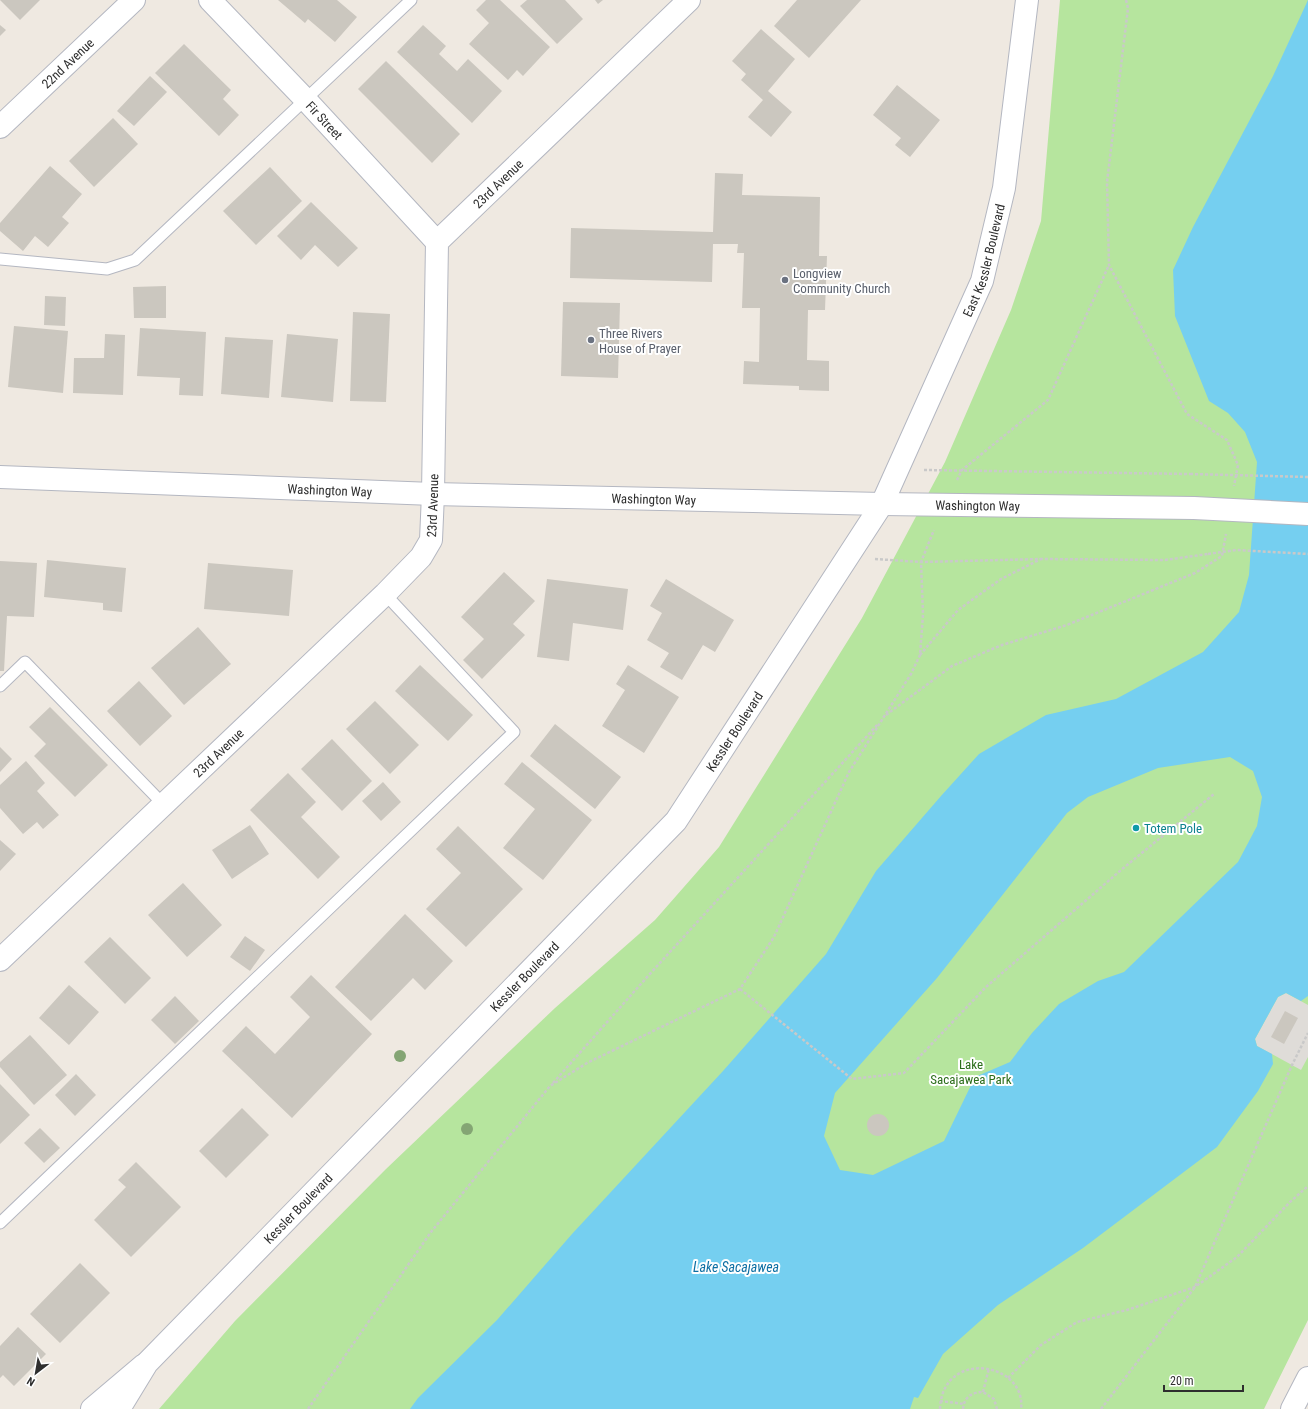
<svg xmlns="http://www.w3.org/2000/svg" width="1308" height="1409" viewBox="0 0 1308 1409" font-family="'Roboto Condensed',sans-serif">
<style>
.green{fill:#b6e59e}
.plaza{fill:#dfdcd8}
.water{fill:#75cff0;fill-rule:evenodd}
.building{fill:#cbc7bf}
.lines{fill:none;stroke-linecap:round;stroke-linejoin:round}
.service-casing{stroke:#b4b7c1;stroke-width:13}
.minor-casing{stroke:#b4b7c1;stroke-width:24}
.tertiary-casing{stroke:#b4b7c1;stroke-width:24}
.secondary-casing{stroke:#b4b7c1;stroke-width:24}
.path{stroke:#c9c9c9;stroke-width:2.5;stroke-dasharray:3 2;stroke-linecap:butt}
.service{stroke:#fff;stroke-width:11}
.minor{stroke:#fff;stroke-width:22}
.tertiary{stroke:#fff;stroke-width:22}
.secondary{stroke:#fff;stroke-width:22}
.secondary-bridge-casing{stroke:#b4b7c1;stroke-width:24;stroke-linecap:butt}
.path-bridge{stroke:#c9c9c9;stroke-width:2.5;stroke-dasharray:3 2;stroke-linecap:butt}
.secondary-bridge{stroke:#fff;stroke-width:22}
.tree{fill:#84a574}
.worship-dot{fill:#6b7280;stroke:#fff;stroke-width:1.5}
.culture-dot{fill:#0f9aa8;stroke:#fff;stroke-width:1.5}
.labels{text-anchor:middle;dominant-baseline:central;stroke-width:4;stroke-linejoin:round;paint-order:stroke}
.street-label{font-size:13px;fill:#2e2e2e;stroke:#fff}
.worship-label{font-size:13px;fill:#5b616d;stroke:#fff;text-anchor:start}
.culture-label{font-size:13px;fill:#0d838f;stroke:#fff;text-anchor:start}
.park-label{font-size:13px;fill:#2c6e1b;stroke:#fff}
.water-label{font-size:14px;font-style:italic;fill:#0d6fa3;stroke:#fff}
</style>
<rect width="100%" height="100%" fill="#efe9e1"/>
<polygon class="green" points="1060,0 1308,0 1308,1320 1264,1409 159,1409 235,1321 386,1169 555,1008 655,920 719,847 862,618 945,462 1011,310 1041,221"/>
<polygon class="plaza" points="1286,993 1308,1005 1308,1057 1301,1070 1257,1046 1255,1039 1278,997"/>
<path class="water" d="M1308,0V996L1301,1001L1286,993L1278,997L1255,1039L1257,1046L1272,1054L1273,1064L1258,1091L1217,1147L1083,1248L998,1305L943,1354L918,1398L914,1397L910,1409H410L418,1398L497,1320L572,1234L723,1071L826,954L876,871L941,796L979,754L1046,715L1116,699L1203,652L1239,612L1249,575L1257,462L1245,432L1228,413L1209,401L1175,316L1173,270L1193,227L1273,76ZM1230,757L1253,771L1262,797L1257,826L1238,862L1124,972L1098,981L1059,1004L1032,1033L1010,1062L975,1077L944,1141L873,1175L840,1170L824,1136L835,1093L937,978L1067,813L1088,797L1158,768Z"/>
<g class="building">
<polygon points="0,0 40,0 20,20"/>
<polygon points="278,0 337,0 357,17 335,42 308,19 305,23"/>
<polygon points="486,0 500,0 550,47 523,76 517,70 508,80 469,44 489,23 476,10"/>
<polygon points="527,0 565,0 583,19 557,44 520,6"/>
<polygon points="595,0 603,0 598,4"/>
<polygon points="797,0 861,0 809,58 774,26"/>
<polygon points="0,25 6,30 0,36"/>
<polygon points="423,25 446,46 439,54 457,71 468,59 502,91 472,123 397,52"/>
<polygon points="761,29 795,59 768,91 792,112 771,137 748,117 763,100 741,80 746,74 732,61"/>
<polygon points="184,44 231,90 223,99 239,115 219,136 155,73"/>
<polygon points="386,61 460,134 432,163 358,89"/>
<polygon points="150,76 167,92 134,126 117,111"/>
<polygon points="897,85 940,120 910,157 895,145 901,138 873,115"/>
<polygon points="113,118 138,144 94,187 69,161"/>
<polygon points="50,166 82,194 62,217 69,223 48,247 35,236 23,251 0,231 0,223"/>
<polygon points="270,167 302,201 256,245 223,211"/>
<polygon points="715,173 743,174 742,195 820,197 819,256 827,256 825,310 808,310 807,360 829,361 829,391 799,390 799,386 743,384 744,361 759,362 760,308 742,308 744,253 737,253 738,244 713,244 712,282 570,278 571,228 713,232"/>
<polygon points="311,202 358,248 338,267 315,245 301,260 277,236"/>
<polygon points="166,286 166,318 134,318 133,287"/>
<polygon points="45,296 66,297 65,326 44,325"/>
<polygon points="563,302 620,303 618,378 561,376"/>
<polygon points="353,312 390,314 386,402 350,401"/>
<polygon points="14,326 68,331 63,393 8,387"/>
<polygon points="140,328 206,332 203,396 179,395 180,378 137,376"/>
<polygon points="105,334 125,335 123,395 73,393 74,358 104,358"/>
<polygon points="287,334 338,339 333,402 281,397"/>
<polygon points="225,337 273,340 269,398 221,394"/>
<polygon points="47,560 126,568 122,612 103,610 103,603 44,597"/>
<polygon points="0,561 37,563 34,617 7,616 4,671 0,671"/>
<polygon points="208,563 293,570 289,616 204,609"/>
<polygon points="504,572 535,601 513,624 525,635 482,679 463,660 484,639 461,617"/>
<polygon points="547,579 628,589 623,630 573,623 569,661 537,657"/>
<polygon points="666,579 734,620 715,652 703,645 682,680 660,667 669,653 647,640 662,613 650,606"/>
<polygon points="198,627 231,664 184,705 151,668"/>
<polygon points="420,665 473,715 448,741 395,691"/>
<polygon points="628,665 679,697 644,753 602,726 625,690 616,684"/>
<polygon points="139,681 172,716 140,746 107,711"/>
<polygon points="375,701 419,745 390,774 346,729"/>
<polygon points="50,707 108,765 75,797 34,756 46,744 29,727"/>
<polygon points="555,724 621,777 595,809 530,756"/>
<polygon points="332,739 372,781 342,811 301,769"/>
<polygon points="0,747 12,759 0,772"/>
<polygon points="26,761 45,783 37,791 59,815 43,829 37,822 23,834 0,808 0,785"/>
<polygon points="522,762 592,820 543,880 503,848 535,809 504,784"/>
<polygon points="288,773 316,802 301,817 340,857 318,879 250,810"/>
<polygon points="383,782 401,802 381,821 362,801"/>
<polygon points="250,825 269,854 232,879 212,850"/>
<polygon points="458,826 523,889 466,947 426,909 461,873 436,849"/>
<polygon points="0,840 16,854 0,871"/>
<polygon points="183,883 222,925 187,957 148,915"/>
<polygon points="405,914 453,961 425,990 413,978 371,1021 335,987"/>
<polygon points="245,936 265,950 250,971 230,957"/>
<polygon points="110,937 151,978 125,1004 84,962"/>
<polygon points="311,975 372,1034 292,1118 222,1051 246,1026 275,1054 310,1017 290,997"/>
<polygon points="69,985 99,1012 69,1045 39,1018"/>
<polygon points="175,996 199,1021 175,1044 151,1020"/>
<polygon points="1285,1011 1298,1018 1284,1044 1271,1037"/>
<polygon points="30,1035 67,1075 34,1105 0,1067 0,1062"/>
<polygon points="76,1074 96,1095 75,1116 55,1095"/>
<polygon points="0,1084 30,1115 0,1144"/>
<polygon points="242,1108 269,1135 226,1178 199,1151"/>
<circle cx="878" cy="1125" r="11"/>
<polygon points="40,1128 60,1148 44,1163 24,1143"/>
<polygon points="136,1162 181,1207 131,1257 94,1220 126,1187 118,1180"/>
<polygon points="80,1263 110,1293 60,1343 30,1314"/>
<polygon points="18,1327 46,1354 14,1386 3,1375 0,1378 0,1346"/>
</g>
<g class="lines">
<g class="service-casing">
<g id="service">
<polyline points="0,259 107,269 135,260 411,0"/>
<polyline points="0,686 25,662 164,805"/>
<polyline points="0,1223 514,732 385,594"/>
</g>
</g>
<g class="minor-casing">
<g id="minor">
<path id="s1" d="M210,0L305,99L437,242"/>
<path id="s2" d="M0,127L134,0"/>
<path id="s3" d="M0,960L385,594L421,557L431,540L433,494L437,242L689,0"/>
<polyline points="92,1409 144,1365"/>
</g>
</g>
<g class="tertiary-casing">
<g id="tertiary">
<path id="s4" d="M119,1409L147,1363L676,821L882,504L982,281L1004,188L1027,0"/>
</g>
</g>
<g class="secondary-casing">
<g id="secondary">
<path id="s5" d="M0,477L433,494L882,504L1194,508"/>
<polyline points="1292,1409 1308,1378"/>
</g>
</g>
<g class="path">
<polyline points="1126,0 1128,8 1107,182 1109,265 1187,414 1227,440 1238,465 1234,486"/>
<polyline points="924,470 1190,474"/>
<polyline points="957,480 962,470 1048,400 1109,265"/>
<polyline points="875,559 921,562 1042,559 1165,560 1208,554"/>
<polyline points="920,655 958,610 1001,579 1041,559"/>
<polyline points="886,715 952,666 1002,645 1067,625 1195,573 1222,556 1226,534"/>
<polyline points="740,989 852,1079 904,1073 986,987 1121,870 1214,794"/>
<polyline points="553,1083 648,976 878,724"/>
<polyline points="1008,1378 1041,1345 1077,1322 1127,1310 1195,1287 1237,1257 1290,1202 1308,1186"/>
<polyline points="983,1392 989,1368"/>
<polyline points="940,1401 964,1404"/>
<polyline points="308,1409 431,1232 550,1086 587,1063 740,989 774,937 849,772 911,674 920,655 923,614 921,562 934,530"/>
<path d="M940,1409C942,1348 1027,1362 1021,1409"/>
<path d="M963,1409C964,1397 972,1392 983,1392L994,1399L997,1409"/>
<polyline points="1101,1409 1195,1287 1292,1065 1308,1033"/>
</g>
<use href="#service" class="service"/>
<use href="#minor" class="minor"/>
<use href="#tertiary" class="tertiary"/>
<use href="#secondary" class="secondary"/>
<g class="secondary-bridge-casing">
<polyline id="secondary-bridge" points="1194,508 1308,514"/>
</g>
<g class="path-bridge">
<polyline points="1190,474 1308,477"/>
<polyline points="1208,554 1236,550 1308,554"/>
</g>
<use href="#secondary-bridge" class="secondary-bridge"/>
</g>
<g class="tree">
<circle cx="400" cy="1056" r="6"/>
<circle cx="467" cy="1129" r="6"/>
</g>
<g class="worship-dot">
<circle cx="785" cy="280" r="4"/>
<circle cx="591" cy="340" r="4"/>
</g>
<circle class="culture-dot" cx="1136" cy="828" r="4"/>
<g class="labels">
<g class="street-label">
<text stroke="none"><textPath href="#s2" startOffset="93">22nd Avenue</textPath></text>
<text stroke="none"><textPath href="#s1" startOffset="166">Fir Street</textPath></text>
<text stroke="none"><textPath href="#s3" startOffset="985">23rd Avenue</textPath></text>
<text stroke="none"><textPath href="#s4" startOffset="1454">East Kessler Boulevard</textPath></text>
<text stroke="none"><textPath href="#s5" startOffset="330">Washington Way</textPath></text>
<text stroke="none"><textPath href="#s5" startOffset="654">Washington Way</textPath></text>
<text stroke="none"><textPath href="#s3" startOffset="637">23rd Avenue</textPath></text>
<text stroke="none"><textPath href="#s5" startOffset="978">Washington Way</textPath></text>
<text stroke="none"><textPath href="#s4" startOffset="918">Kessler Boulevard</textPath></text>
<text stroke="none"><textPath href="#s3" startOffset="301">23rd Avenue</textPath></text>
<text stroke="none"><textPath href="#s4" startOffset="594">Kessler Boulevard</textPath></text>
<text stroke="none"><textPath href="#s4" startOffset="270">Kessler Boulevard</textPath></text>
</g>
<g class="worship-label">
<text x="793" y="273">Longview<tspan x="793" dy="15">Community Church</tspan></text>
<text x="599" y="333">Three Rivers<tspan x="599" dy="15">House of Prayer</tspan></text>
</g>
<g class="culture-label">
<text x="1144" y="828">Totem Pole</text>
</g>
<g class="park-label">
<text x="971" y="1064">Lake<tspan x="971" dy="15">Sacajawea Park</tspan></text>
</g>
<g class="water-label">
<text x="736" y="1267">Lake Sacajawea</text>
</g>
</g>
<g transform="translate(36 1373) rotate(211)" stroke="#ffffff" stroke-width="3" paint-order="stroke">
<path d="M0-3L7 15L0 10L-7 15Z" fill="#2e2e2e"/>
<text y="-6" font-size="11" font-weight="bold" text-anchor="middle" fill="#2e2e2e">N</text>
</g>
<path d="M1164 1385v6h79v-6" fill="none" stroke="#2e2e2e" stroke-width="2"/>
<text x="1170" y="1385" font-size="12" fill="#2e2e2e" stroke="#ffffff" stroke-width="3" paint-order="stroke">20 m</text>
</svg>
